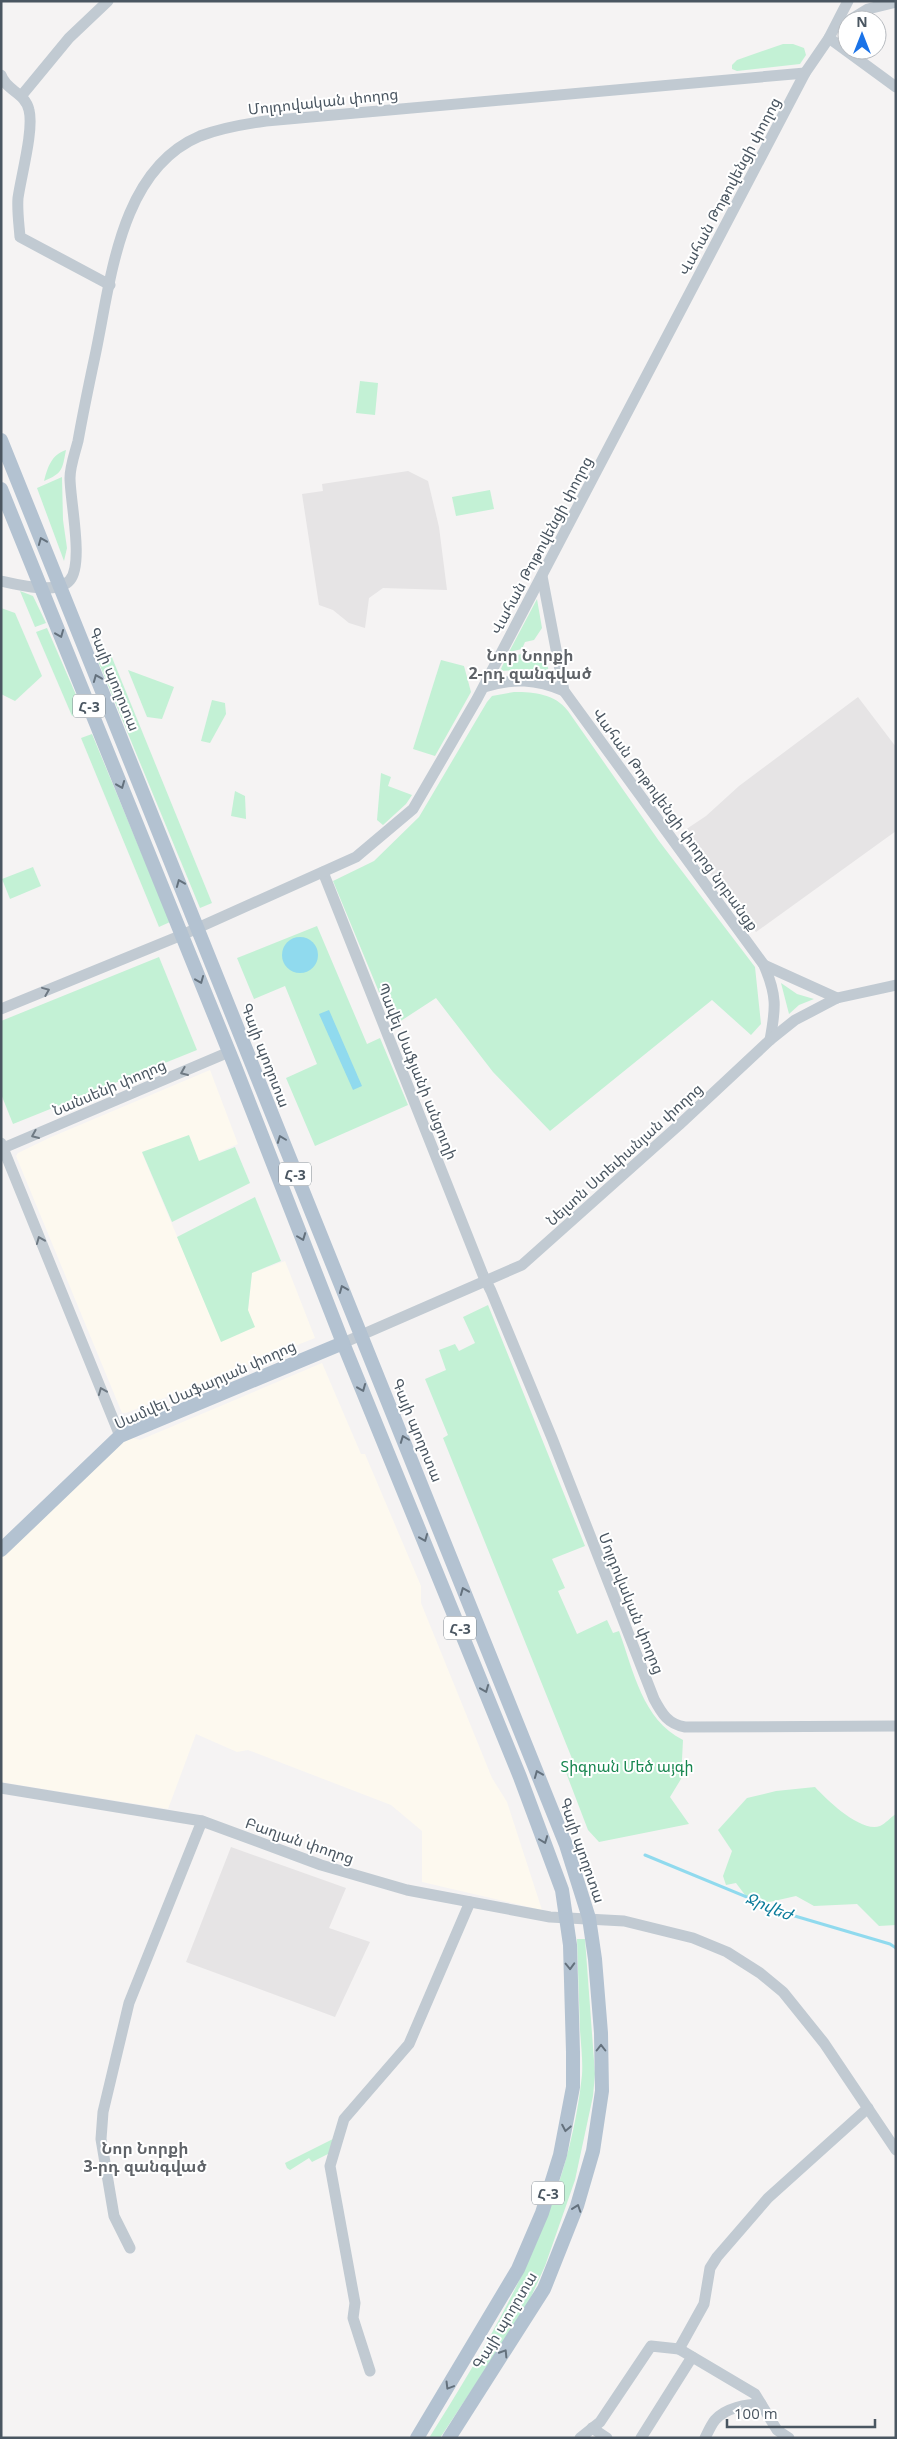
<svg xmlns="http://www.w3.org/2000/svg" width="897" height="2439" viewBox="0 0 897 2439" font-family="'Open Sans','Noto Sans Armenian',sans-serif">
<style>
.commercial{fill:#fdf9ef}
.education{fill:#e6e4e5}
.green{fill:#c3f1d5}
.water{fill:#90daee}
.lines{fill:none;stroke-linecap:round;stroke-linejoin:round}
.stream{stroke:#90daee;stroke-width:3}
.minor{stroke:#c1cad2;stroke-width:11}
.major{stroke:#b3c2d1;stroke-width:14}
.oneway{stroke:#64717d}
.oneway2{stroke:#6e7983}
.labels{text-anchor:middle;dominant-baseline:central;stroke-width:4;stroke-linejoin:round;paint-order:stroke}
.shield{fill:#fff;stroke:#808990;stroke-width:1}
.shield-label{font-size:14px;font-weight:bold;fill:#4a5661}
.street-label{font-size:15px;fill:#4a5661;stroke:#fff}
.park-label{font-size:15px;fill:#17864f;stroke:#fff}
.neighbourhood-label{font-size:16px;font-weight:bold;fill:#5f6368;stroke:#fff}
.water-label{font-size:16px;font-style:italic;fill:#0c7c9b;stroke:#fff}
</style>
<rect width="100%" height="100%" fill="#f5f3f3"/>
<g class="commercial">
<polygon points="210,1070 238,1144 199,1161 142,1153 221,1341 248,1310 252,1273 285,1261 315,1338 126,1413 122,1413 16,1156 18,1153 49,1138"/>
<polygon points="322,1363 361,1454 365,1454 421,1586 421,1603 492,1778 507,1802 542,1910 422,1882 422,1831 391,1805 248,1750 237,1752 196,1734 168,1809 1,1782 1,1556 119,1442 129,1437 140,1440"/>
</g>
<g class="education">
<polygon points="408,471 428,481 439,527 447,590 383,588 369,598 365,628 349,623 333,610 319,605 302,494 323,491 322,484"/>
<polygon points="858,697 896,747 896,831 756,932 679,834 706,816 739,786"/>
<polygon points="231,1847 346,1888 329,1928 370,1942 335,2017 186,1962"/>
</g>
<g class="green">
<polygon points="783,44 793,44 804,48 806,55 800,64 737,71 732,69 732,65 737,60"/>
<polygon points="360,381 378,383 375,415 356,413"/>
<path d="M66,450C62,470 63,473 44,481C48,467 51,455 66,450Z"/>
<polygon points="62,477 63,520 67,548 64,561 37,488"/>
<polygon points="490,490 494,509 456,516 452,497"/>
<polygon points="20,591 33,596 46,623 35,627"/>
<polygon points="537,599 542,628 534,640 525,642 522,649 509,652"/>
<polygon points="1,608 15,613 42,676 15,701 1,694"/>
<polygon points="47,628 83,711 72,716 36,632"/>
<polygon points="523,654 529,658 537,656 547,661 549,674 524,670 500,671 507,656"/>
<polygon points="111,655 212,903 200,908 98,661"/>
<polygon points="441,660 464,666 471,692 435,756 413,749"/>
<polygon points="128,670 174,687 162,719 147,717"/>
<path d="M514,692C535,692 555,694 568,711L659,841L755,967L761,1024L751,1035L712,1000L550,1131L493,1072L436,998L393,1026L333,881L374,861L419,817L487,702L492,696Z"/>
<polygon points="212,700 225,703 226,714 210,743 201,741"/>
<polygon points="92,734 170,922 159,927 81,738"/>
<polygon points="381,773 391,777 388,786 412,795 406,804 383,825 377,820"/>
<polygon points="235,791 245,796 246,819 231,816"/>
<polygon points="33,867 41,886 10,899 2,879"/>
<polygon points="317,926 367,1044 380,1038 408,1105 315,1146 286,1078 317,1064 285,986 254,999 237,958"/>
<polygon points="159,957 197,1050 13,1124 1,1094 1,1021"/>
<polygon points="781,983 797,994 814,999 799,1005 789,1014"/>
<polygon points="189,1135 199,1161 235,1147 250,1183 172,1222 142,1152"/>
<polygon points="255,1197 281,1261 252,1273 248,1310 255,1327 221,1342 177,1237"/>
<path d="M488,1305L585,1546L552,1559L565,1588L558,1591L577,1634L607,1620L613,1633L619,1631C634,1672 642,1719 683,1740L681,1779L670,1797L689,1824L599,1842L588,1830L565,1770L575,1766L443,1438L448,1435L425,1379L446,1370L439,1350L455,1344L459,1351L475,1343L463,1317Z"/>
<path d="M815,1787C827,1800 861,1833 880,1826C885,1824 891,1817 896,1814V1925L879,1926L857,1904L814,1906L796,1896L765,1903L748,1899L736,1883L726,1885L723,1876L732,1851L718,1830L747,1798L776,1791Z"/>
<path d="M577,1939H585L595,2074L593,2096L575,2180L545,2266L526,2308L440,2438H429C499,2326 568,2210 582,2075C583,2061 581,2045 580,2030C579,2000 578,1970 577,1939Z"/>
<polygon points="335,2138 330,2153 312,2162 309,2158 290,2170 287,2168 285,2163"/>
</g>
<g class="water">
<circle cx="300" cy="955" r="18"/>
<polygon points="329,1010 362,1086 353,1090 319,1014"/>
</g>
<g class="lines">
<polyline class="stream" points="645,1855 788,1914 890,1944 896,1948"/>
<g class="minor">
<polyline points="850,20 868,9 896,2"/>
<polyline points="829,38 896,87"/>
<path d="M1,75C6,91 25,92 29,110C34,130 21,176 18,198C17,211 19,224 20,237L110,285"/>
<polyline points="22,95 69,38 108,1"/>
<path d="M542,576L564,691L764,965C777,996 776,1007 770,1040"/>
<path d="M1,581C18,585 58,595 70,580C84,563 70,501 70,478C70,466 75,453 78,441C83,413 89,384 95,356C111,281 119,170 200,136C221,128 244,124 266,121L805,73"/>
<path d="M484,687C513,678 536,679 564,691"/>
<path d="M323,872L483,1275L491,1291L552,1438L654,1699C662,1714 668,1724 685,1727L896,1726"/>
<polyline points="764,965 837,998"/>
<polyline points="1,1009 182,935 356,857 413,809 477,699 805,73 829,38 848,1"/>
<polyline points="1,1143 120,1436"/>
<polyline points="1,1149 229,1052"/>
<polyline points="343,1343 522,1265 679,1125 770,1040 795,1020 837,998 896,985"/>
<polyline points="1,1788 202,1821 321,1865 407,1890 550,1917 624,1921 693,1938 727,1952 760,1973 783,1992 824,2043 896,2150"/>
<polyline points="130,2248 114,2216 101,2139 103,2112 129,2003 202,1821"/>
<polyline points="679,2349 755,2394 777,2430 789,2438"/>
<polyline points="370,2371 353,2318 355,2303 330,2166 344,2119 409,2044 470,1902"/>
<polyline points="592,2428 607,2438"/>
<polyline points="580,2438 600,2422 651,2346 679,2349 704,2304 710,2268 717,2257 768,2198 868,2108"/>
<polyline points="641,2438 692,2357"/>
<path d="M705,2438C708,2432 711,2425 715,2420C725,2408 747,2404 761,2404"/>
</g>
<g class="major">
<polyline points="1,440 566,1845 589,1918 595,1959 601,2033 602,2091 593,2151 577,2206 544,2289 449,2438"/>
<polyline points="1,489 234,1064 343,1343 520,1777 562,1890 570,1945 573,2052 573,2087 560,2155 542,2213 518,2269 417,2438"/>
<polyline points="1,1550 120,1436 343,1343"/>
</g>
</g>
<defs><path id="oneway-chevron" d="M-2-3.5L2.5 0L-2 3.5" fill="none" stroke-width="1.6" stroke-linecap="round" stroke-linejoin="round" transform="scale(1.25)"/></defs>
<g class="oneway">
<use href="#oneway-chevron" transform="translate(42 541) rotate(-112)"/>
<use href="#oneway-chevron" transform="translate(60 634) rotate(68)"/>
<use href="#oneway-chevron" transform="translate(97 678) rotate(-112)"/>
<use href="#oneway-chevron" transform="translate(121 785) rotate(68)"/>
<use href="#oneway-chevron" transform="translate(180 883) rotate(-112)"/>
<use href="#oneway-chevron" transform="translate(200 980) rotate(68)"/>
<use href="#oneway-chevron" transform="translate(281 1139) rotate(-111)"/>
<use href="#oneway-chevron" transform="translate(302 1237) rotate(69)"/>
<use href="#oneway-chevron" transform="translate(343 1289) rotate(-112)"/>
<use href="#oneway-chevron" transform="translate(362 1388) rotate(68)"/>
<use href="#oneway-chevron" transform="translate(404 1439) rotate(-111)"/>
<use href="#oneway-chevron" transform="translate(424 1538) rotate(68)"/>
<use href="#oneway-chevron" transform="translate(464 1591) rotate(-112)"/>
<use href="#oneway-chevron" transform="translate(485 1689) rotate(68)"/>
<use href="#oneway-chevron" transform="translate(538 1774) rotate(-112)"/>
<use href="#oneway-chevron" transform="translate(544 1840) rotate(69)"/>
<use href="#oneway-chevron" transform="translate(570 1966) rotate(88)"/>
<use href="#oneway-chevron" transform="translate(601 2048) rotate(-90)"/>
<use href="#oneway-chevron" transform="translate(566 2128) rotate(101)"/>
<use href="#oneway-chevron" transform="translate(577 2208) rotate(-71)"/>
<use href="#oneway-chevron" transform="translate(504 2353) rotate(-58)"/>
<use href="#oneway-chevron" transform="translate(449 2386) rotate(121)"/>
</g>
<g class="oneway2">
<use href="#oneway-chevron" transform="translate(46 991) rotate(-22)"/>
<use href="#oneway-chevron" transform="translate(184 1072) rotate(157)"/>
<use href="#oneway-chevron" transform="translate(35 1135) rotate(157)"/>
<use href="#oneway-chevron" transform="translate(40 1240) rotate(-112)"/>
<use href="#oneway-chevron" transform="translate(102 1391) rotate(-112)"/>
</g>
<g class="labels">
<g class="shield">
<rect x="73" y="694.5" width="32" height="23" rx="4"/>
<rect x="279" y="1162.5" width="32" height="23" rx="4"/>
<rect x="444" y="1616.5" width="32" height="23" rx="4"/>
<rect x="532" y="2181.5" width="32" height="23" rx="4"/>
</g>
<g class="shield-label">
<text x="89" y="706">Հ-3</text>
<text x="295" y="1174">Հ-3</text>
<text x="460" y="1628">Հ-3</text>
<text x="548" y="2193">Հ-3</text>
</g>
<g class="street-label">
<text transform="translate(323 101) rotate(-6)">Մոլդովական փողոց</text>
<text transform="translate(729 186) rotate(-62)">Վահան Թոթովենցի փողոց</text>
<text transform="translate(541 545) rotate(-62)">Վահան Թոթովենցի փողոց</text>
<text transform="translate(115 679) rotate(68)">Գայի պողոտա</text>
<text transform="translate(676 819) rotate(54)">Վահան Թոթովենցի փողոց նրբանցք</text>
<text transform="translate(266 1055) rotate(69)">Գայի պողոտա</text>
<text transform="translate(418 1071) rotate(68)">Պավել Սաֆյանի անցուղի</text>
<text transform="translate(109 1087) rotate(-23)">Նանսենի փողոց</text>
<text transform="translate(624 1154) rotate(-42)">Նելսոն Ստեփանյան փողոց</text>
<text transform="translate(205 1384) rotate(-24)">Սամվել Սաֆարյան փողոց</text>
<text transform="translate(418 1430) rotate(68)">Գայի պողոտա</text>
<text transform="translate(632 1603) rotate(68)">Մոլդովական փողոց</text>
<text transform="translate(300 1840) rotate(19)">Բաղյան փողոց</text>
<text transform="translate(583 1850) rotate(71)">Գայի պողոտա</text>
<text transform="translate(504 2320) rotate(-59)">Գայի պողոտա</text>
</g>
<g class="park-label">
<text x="627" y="1766">Տիգրան Մեծ այգի</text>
</g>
<g class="neighbourhood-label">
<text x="530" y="655">Նոր Նորքի<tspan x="530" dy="18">2-րդ զանգված</tspan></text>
<text x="145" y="2148">Նոր Նորքի<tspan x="145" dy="18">3-րդ զանգված</tspan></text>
</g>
<g class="water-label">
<text transform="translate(769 1906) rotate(22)">Ջրվեժ</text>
</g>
</g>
<rect width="897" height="2439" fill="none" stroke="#4a5661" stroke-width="5"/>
<g transform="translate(862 35)"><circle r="24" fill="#ffffff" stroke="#b7bbc0"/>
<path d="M0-4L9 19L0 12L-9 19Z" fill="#1a73e8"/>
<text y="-8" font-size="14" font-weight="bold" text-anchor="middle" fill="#4a5661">N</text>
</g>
<path d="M727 2419v8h148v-8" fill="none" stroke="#4a5661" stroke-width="2.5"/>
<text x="734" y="2419" font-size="15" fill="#4a5661" stroke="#ffffff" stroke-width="4" paint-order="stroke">100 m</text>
</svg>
